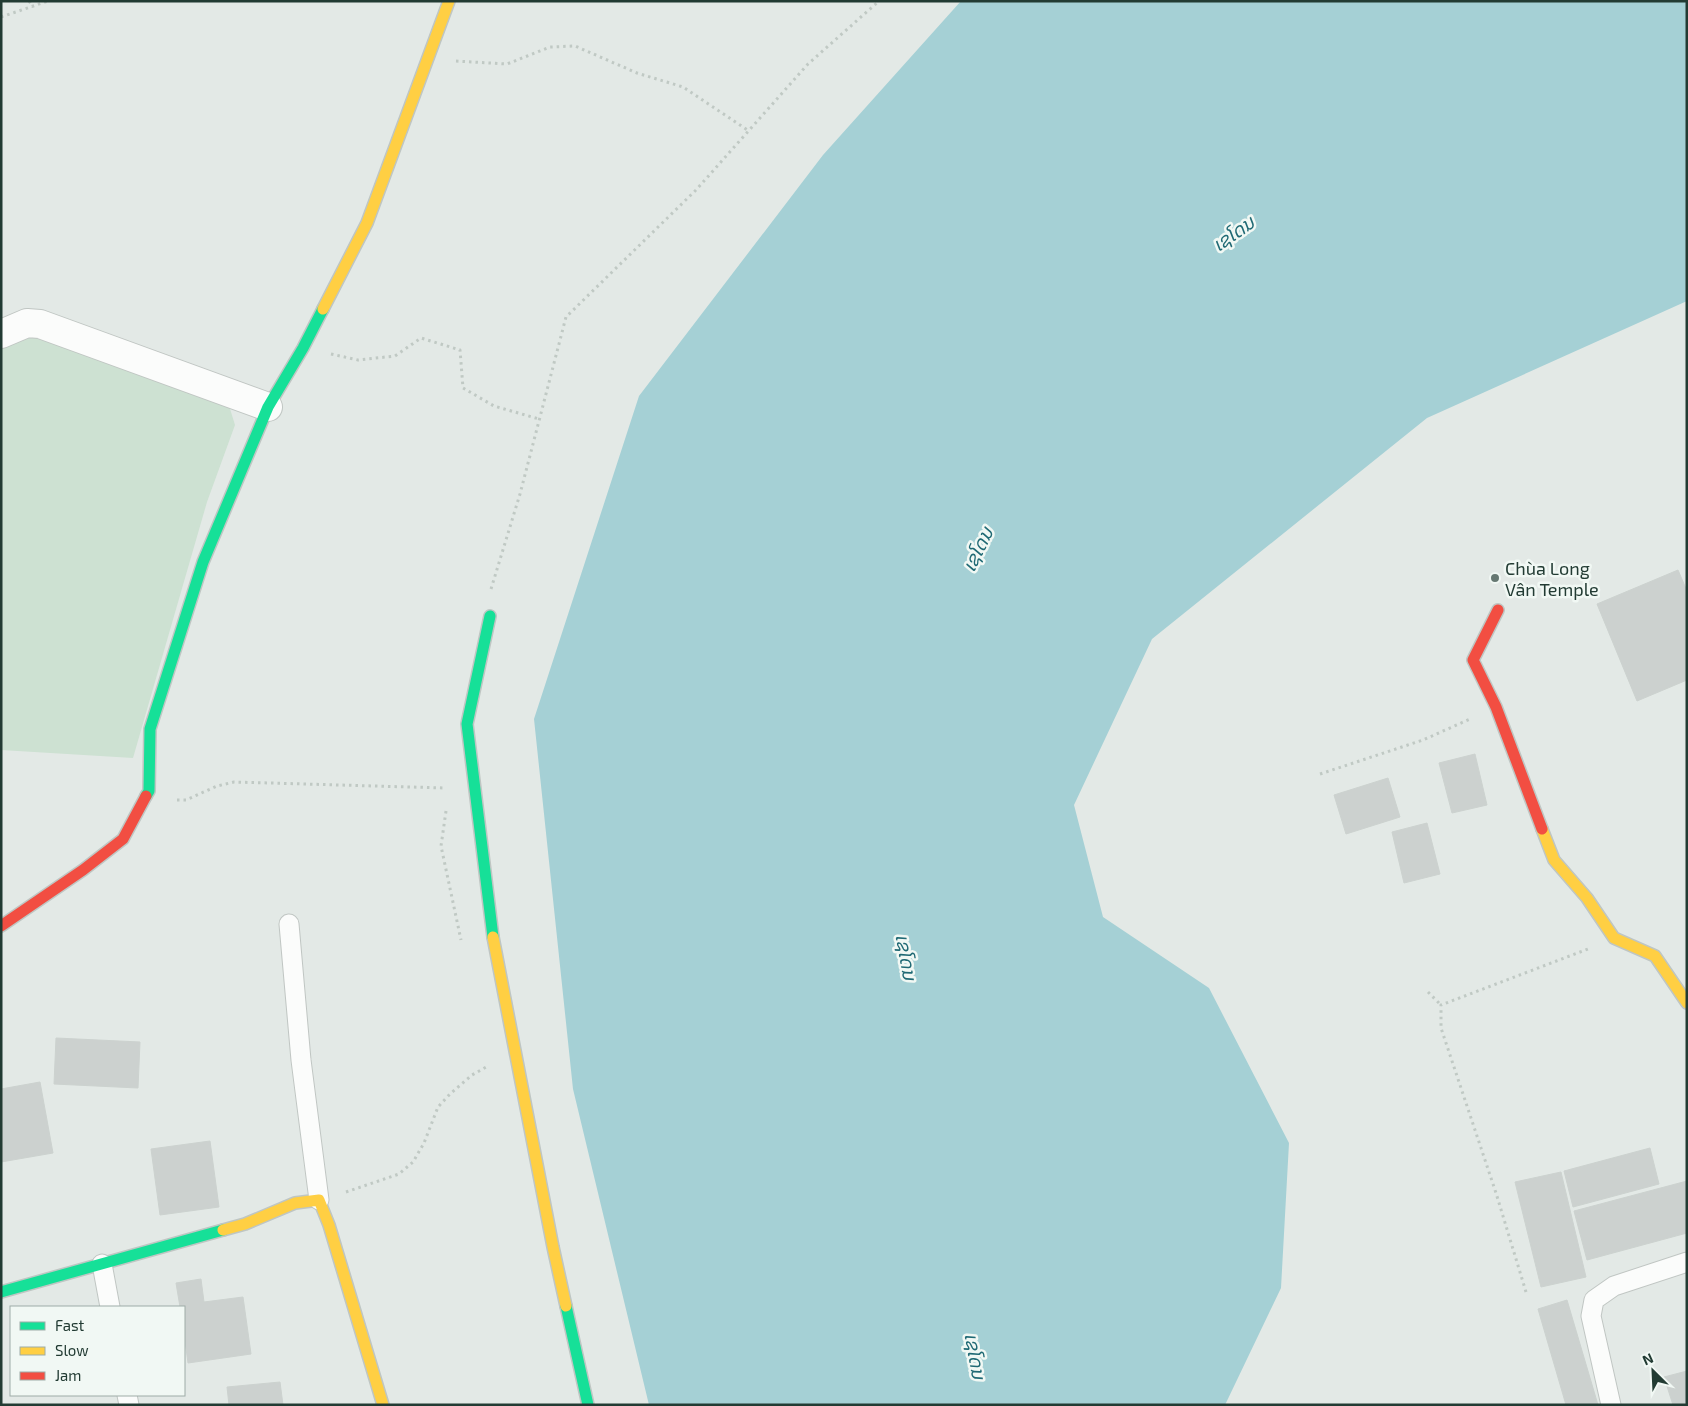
<svg xmlns="http://www.w3.org/2000/svg" width="1688" height="1406" viewBox="0 0 1688 1406" font-family="'Exo 2','Noto Sans Lao',sans-serif">
<style>
.green{fill:#cde1d2}
.water{fill:#a5d0d5}
.building{fill:#ccd1cf;stroke:#ccd2cf}
.lines{fill:none;stroke-linecap:round;stroke-linejoin:round}
.lane-casing{stroke:#c0c6c3;stroke-width:21}
.street-casing{stroke:#c0c6c3;stroke-width:30}
.fast-casing{stroke:#bfc6c3;stroke-width:14}
.slow-casing{stroke:#bfc6c3;stroke-width:14}
.jam-casing{stroke:#bfc6c3;stroke-width:14}
.path{stroke:#c0c9c4;stroke-width:3;stroke-dasharray:2.5 4;stroke-linecap:butt}
.lane{stroke:#fbfcfb;stroke-width:19}
.street{stroke:#fbfcfb;stroke-width:28}
.fast{stroke:#16e098;stroke-width:11}
.slow{stroke:#ffcf43;stroke-width:11}
.jam{stroke:#f24e42;stroke-width:11}
.poi-dot{fill:#667872;stroke:#f1f8f4;stroke-width:2}
.labels{text-anchor:middle;dominant-baseline:central;stroke-width:5;stroke-linejoin:round;paint-order:stroke}
.poi-label{font-size:18px;fill:#223b33;stroke:#f1f8f4;text-anchor:start}
.water-label{font-size:19px;font-style:italic;fill:#1f6974;stroke:#f1f8f4}
</style>
<rect width="100%" height="100%" fill="#e3e9e6"/>
<polygon class="green" points="31,332 227,399 235,425 207,502 133,758 1,750 1,346"/>
<polygon class="water" points="961,1 1687,1 1687,301 1427,418 1152,639 1074,805 1103,917 1209,988 1289,1143 1281,1288 1225,1405 649,1405 573,1089 534,719 639,396 823,155"/>
<g class="building">
<polygon points="1678,570 1687,591 1687,680 1637,701 1597,604"/>
<polygon points="1475,754 1487,805 1452,813 1439,763"/>
<polygon points="1388,778 1400,817 1346,834 1334,795"/>
<polygon points="1427,823 1440,874 1404,883 1392,832"/>
<polygon points="56,1038 140,1042 138,1088 54,1084"/>
<polygon points="40,1082 53,1153 1,1162 1,1089"/>
<polygon points="210,1141 219,1207 160,1215 151,1149"/>
<polygon points="1650,1148 1659,1184 1573,1207 1564,1171"/>
<polygon points="1561,1172 1586,1277 1541,1287 1515,1182"/>
<polygon points="1687,1181 1687,1233 1587,1260 1574,1211"/>
<polygon points="201,1279 204,1302 243,1297 251,1354 188,1363 184,1334 184,1307 180,1307 176,1283"/>
<polygon points="1567,1300 1598,1405 1566,1405 1538,1309"/>
<polygon points="1687,1371 1687,1405 1673,1405 1664,1377"/>
<polygon points="280,1382 283,1405 229,1405 227,1387"/>
</g>
<g class="lines">
<g class="lane-casing">
<g id="lane">
<polyline points="289,924 301,1060 319,1200"/>
<polyline points="102,1264 110,1307"/>
<polyline points="127,1395 129,1405"/>
<polyline points="1611,1405 1591,1316 1594,1300 1614,1286 1687,1262"/>
</g>
</g>
<g class="street-casing">
<polyline id="street" points="1,334 27,323 40,324 268,407"/>
</g>
<g class="fast-casing">
<g id="fast">
<polyline points="490,616 467,724 493,937"/>
<polyline points="146,796 149,791 150,729 203,562 268,407 303,348 323,309"/>
<polyline points="1,1292 223,1230"/>
<polyline points="566,1306 588,1405"/>
</g>
</g>
<g class="slow-casing">
<g id="slow">
<polyline points="323,309 367,223 449,1"/>
<polyline points="1542,829 1554,860 1587,898 1614,938 1655,956 1687,1003"/>
<polyline points="493,937 553,1247 566,1306"/>
<polyline points="223,1230 245,1224 295,1203 319,1200 329,1225 383,1405"/>
</g>
</g>
<g class="jam-casing">
<g id="jam">
<polyline points="1498,610 1473,660 1496,707 1542,829"/>
<polyline points="1,926 83,870 123,839 146,796"/>
</g>
</g>
<g class="path">
<polyline points="29,1 33,7"/>
<polyline points="1,17 48,1"/>
<polyline points="456,61 507,64 550,47 575,46 637,73 683,87 749,131"/>
<polyline points="331,354 358,360 395,356 421,338 460,350 463,388 494,406 539,419"/>
<polyline points="491,589 520,494 566,317 696,190 808,64 879,1"/>
<polyline points="1320,774 1423,740 1470,719"/>
<polyline points="177,800 186,800 217,786 234,782 445,788"/>
<polyline points="446,811 441,846 461,940"/>
<polyline points="1428,992 1441,1005"/>
<polyline points="346,1192 399,1174 413,1162 424,1143 438,1107 450,1094 472,1075 488,1066"/>
<polyline points="1526,1292 1496,1193 1441,1028 1441,1005 1588,949"/>
</g>
<use href="#lane" class="lane"/>
<use href="#street" class="street"/>
<use href="#fast" class="fast"/>
<use href="#slow" class="slow"/>
<use href="#jam" class="jam"/>
</g>
<circle class="poi-dot" cx="1495" cy="578" r="5"/>
<g class="labels">
<g class="poi-label">
<text x="1505" y="568">Chùa Long<tspan x="1505" dy="21">Vân Temple</tspan></text>
</g>
<g class="water-label">
<text transform="translate(1233 233) rotate(-35)">ເຊໂດນ</text>
<text transform="translate(977 549) rotate(-64)">ເຊໂດນ</text>
<text transform="translate(907 957) rotate(80)">ເຊໂດນ</text>
<text transform="translate(976 1356) rotate(80)">ເຊໂດນ</text>
</g>
</g>
<rect width="1688" height="1406" fill="none" stroke="#223b33" stroke-width="5"/>
<rect x="10" y="1306" width="175" height="90" fill="#f1f8f4" stroke="#9eaca7"/>
<rect x="20" y="1322" width="25" height="8" fill="#16e098" stroke="#9eaca7"/>
<text x="55" y="1331" font-size="15" fill="#223b33">Fast</text>
<rect x="20" y="1347" width="25" height="8" fill="#ffcf43" stroke="#9eaca7"/>
<text x="55" y="1356" font-size="15" fill="#223b33">Slow</text>
<rect x="20" y="1372" width="25" height="8" fill="#f24e42" stroke="#9eaca7"/>
<text x="55" y="1381" font-size="15" fill="#223b33">Jam</text>
<g transform="translate(1653 1371) rotate(336)" stroke="#f1f8f4" stroke-width="4" paint-order="stroke">
<path d="M0-4L9 19L0 12L-9 19Z" fill="#223b33"/>
<text y="-8" font-size="14" font-weight="bold" text-anchor="middle" fill="#223b33">N</text>
</g>
</svg>
